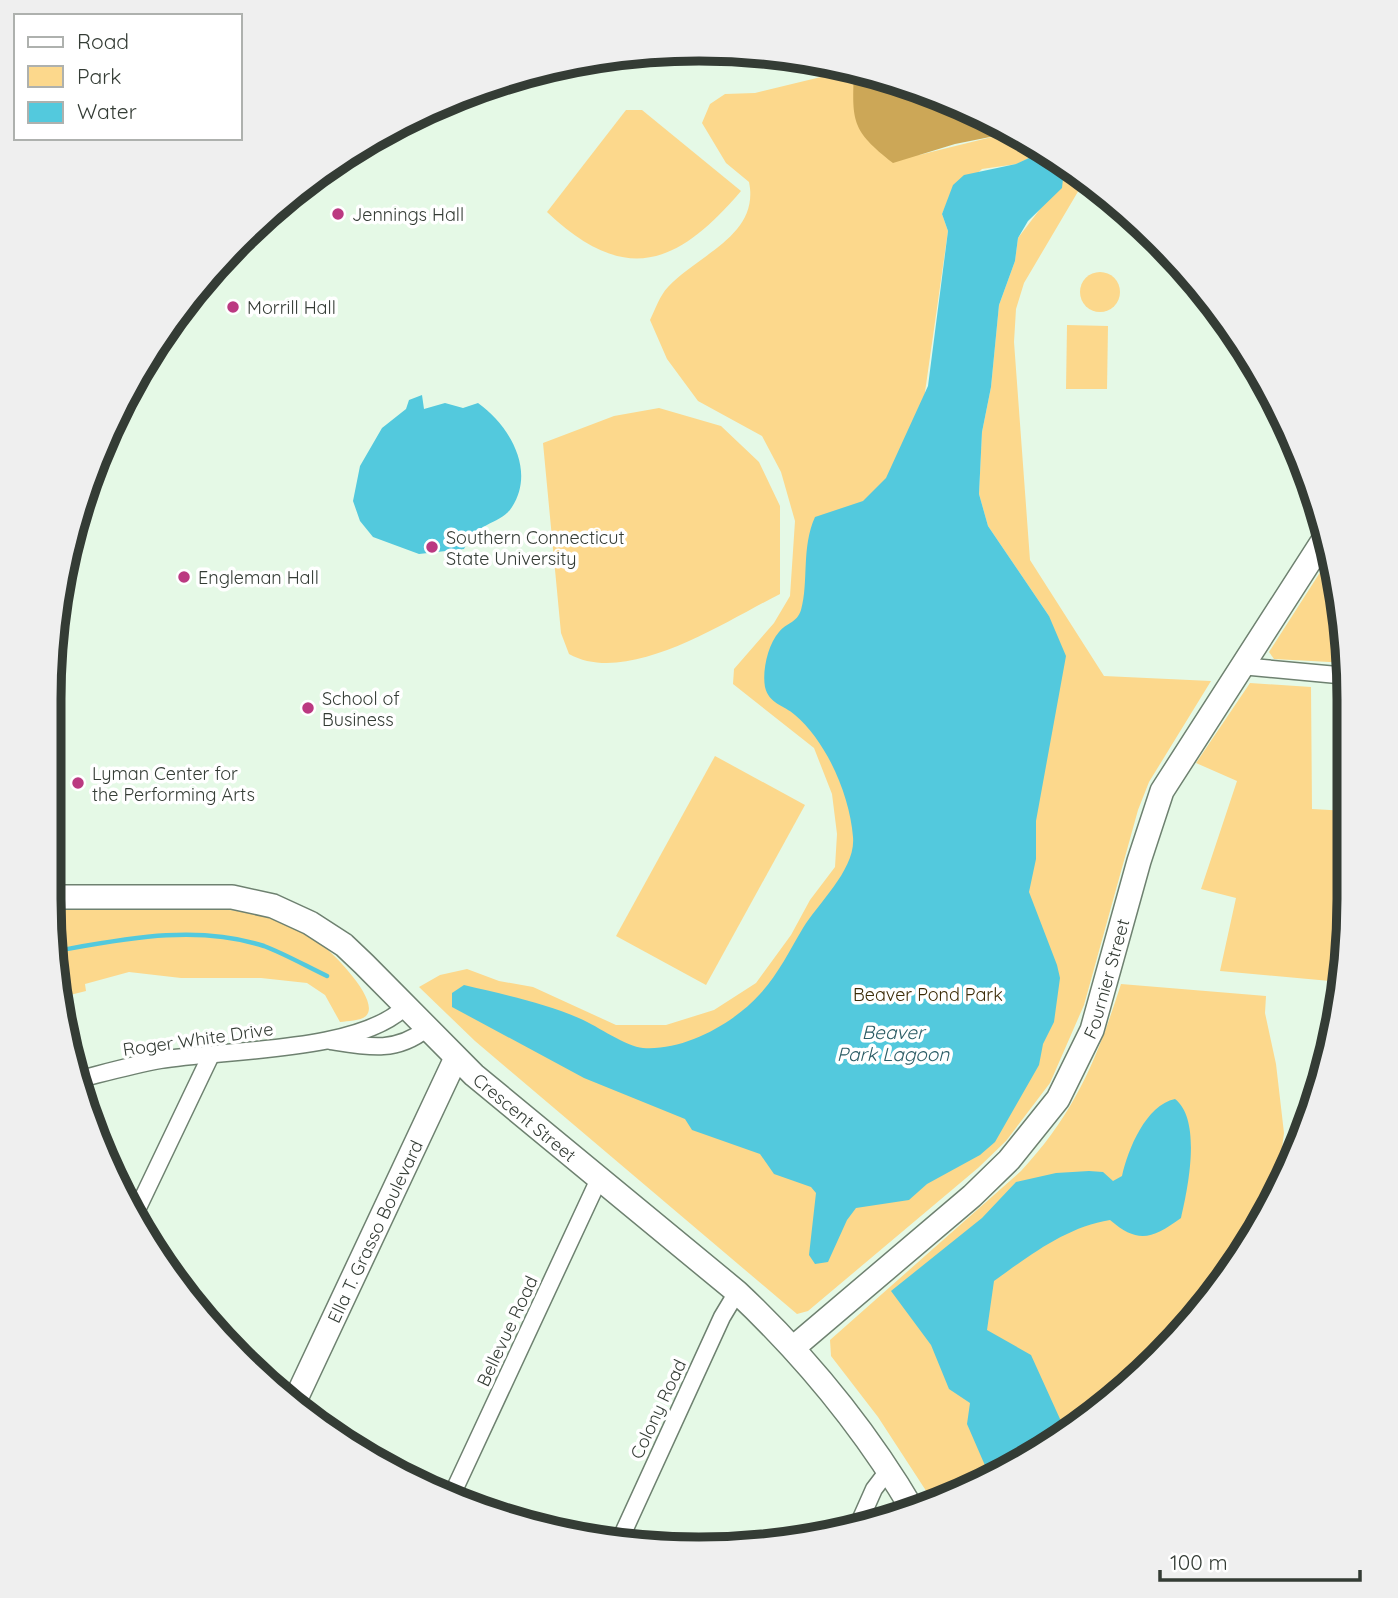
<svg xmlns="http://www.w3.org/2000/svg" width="1398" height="1598" viewBox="0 0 1398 1598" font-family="Quicksand,sans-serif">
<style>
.green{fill:#fcd88c;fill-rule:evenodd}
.forest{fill:#cca757}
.water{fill:#53c9dd}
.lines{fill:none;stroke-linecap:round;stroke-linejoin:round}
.stream{stroke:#53c9dd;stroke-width:4.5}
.street-casing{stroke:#6e8170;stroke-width:19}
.secondary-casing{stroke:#6e8170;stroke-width:26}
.street{stroke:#fff;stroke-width:16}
.secondary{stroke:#fff;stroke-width:23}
.poi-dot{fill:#bb3981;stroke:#fff;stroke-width:2.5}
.labels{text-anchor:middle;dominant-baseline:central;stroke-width:7;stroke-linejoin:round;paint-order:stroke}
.poi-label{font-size:18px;fill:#343c35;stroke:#fff;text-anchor:start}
.street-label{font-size:18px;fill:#343c35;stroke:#fff}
.park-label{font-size:18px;fill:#3c2c08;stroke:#fff}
.water-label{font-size:19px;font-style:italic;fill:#2b5c65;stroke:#fff}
.rim{fill:none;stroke:#343c35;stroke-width:9}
</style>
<rect width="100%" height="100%" fill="#e5f9e6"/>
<g class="green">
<path d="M854,69L919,155L1004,134L1006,128L1086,178L1024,283L1016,309L1014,342L1030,560L1104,676L1211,681L1149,782L1138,810L1084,1005L1050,1083L1006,1141L978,1168L808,1311L797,1314L475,1041L419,987L440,975L467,969L499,981L533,987L616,1025H666L714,1010L756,983L791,935L810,900L835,867L837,834L832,794L814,748L733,684L734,669L774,623L790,596L795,521L781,472L762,436L698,401L667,359L650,320C655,310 660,295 668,287C699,254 760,235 749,182L726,163L702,123L710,104L725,94L755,93ZM1042,152L1063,179L1018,238L1015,261L999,305L991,387L982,432L979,494L988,526L1049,616L904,665L925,392L948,231L942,214L948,200L982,169L1017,164Z"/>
<path d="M626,110H642L741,191C677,266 625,286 547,212Z"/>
<circle cx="1100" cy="292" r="20"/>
<polygon points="1067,325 1108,326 1107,389 1066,389"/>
<path d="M659,408L721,426L759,462L780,506V594C726,621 628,687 569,654L561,633L543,443L614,416Z"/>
<polygon points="1328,560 1348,663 1274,659 1269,652"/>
<polygon points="1250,683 1311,687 1312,809 1348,811 1349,899 1341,982 1220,971 1236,898 1201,889 1237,781 1196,763"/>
<polygon points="715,756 805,805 706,985 616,936"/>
<path d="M168,907C206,908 243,908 279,921C294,926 309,934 321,944C334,954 381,1001 366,1016C360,1021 348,1021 340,1022L325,995L307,983L261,978H181L129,972L85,984L86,991L62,997L50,909Z"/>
<path d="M1121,984L1266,996L1265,1013L1276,1064L1284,1133L1276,1193L1239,1260L1158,1359L1024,1462L934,1503L878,1417L831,1356L830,1340L1021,1171C1075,1113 1097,1059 1121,984Z"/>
</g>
<path class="forest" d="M854,69L868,71L987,116L1006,128L1005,134L955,144L893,163C851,130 852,122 854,69Z"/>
<g class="water">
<path d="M1042,152L1063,179L1062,188L1028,221L1018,238L1015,261L999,305L991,387L982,432L979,494L988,526L1049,616L1066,656L1036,821V859L1029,892L1057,965L1060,978L1054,1022L1043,1044L1039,1065L995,1142L980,1155L927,1184L909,1200L856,1208L847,1220L828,1262L815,1264L809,1255L816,1193L811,1187L774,1174L760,1154L692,1130L685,1119L584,1078L452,1007V993L464,985C502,994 545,1003 581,1019C597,1026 627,1047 643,1048C684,1051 733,1024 760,994C777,976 790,950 803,928C818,903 856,869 853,837C850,796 827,742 795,715C784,705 769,704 765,687C762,671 768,644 779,632C786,623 797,623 801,610C809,582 801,548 815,517L863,501L886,478L928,386L948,231L942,214L953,185L964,175L1016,164Z"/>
<path d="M422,395L424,409L445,403L463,408L478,403C509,425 536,470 512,507C500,526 477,520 464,549L419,554L373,537L360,521L353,501L360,466L382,428L406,409L409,400Z"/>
<path d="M1175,1099C1202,1120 1188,1188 1181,1218C1152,1239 1138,1244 1110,1220C1066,1227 1029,1256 994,1281L987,1330L1031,1355L1065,1430L1024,1462L990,1477L967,1424L970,1403L949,1389L931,1345L891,1291L982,1218L1016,1182L1056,1173L1089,1171L1103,1172L1113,1181L1122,1176C1128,1149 1146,1105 1175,1099Z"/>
</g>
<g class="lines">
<path class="stream" d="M56,951C124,939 196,924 264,946C285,954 306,966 327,976"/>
<g class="street-casing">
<g id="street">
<polyline points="1241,666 1348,676"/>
<path d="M331,1041C368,1047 396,1053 426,1029"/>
<path d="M76,1080C104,1073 132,1065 160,1060C225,1049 357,1053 405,1007"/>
<polyline points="135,1214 211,1055"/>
<polyline points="450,1499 599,1179"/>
<polyline points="858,1525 874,1489 887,1472"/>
<polyline points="618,1544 722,1317 737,1292"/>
</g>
</g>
<g class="secondary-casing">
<g id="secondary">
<path id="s1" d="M49,897H232L273,906L310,923L344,945L364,964L474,1075L737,1292C806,1357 866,1430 914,1512"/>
<path id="s2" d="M793,1348L972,1196L1009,1160L1058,1099L1092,1030L1139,861L1162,791L1324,539"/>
<path id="s3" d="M293,1405L456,1058"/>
</g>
</g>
<use href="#street" class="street"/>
<use href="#secondary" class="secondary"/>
</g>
<g class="poi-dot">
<circle cx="338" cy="214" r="7"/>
<circle cx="233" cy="307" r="7"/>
<circle cx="432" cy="547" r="7"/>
<circle cx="184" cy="577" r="7"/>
<circle cx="308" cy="708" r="7"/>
<circle cx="78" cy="783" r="7"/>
</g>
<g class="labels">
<g class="poi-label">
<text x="352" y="214">Jennings Hall</text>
<text x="247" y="307">Morrill Hall</text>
<text x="446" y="537">Southern Connecticut<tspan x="446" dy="21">State University</tspan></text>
<text x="198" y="577">Engleman Hall</text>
<text x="322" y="698">School of<tspan x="322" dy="21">Business</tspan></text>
<text x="92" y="773">Lyman Center for<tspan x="92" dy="21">the Performing Arts</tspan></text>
</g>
<g class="street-label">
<text stroke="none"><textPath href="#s2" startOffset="495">Fournier Street</textPath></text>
<text transform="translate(198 1039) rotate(-8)">Roger White Drive</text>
<text stroke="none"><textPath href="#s1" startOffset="556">Crescent Street</textPath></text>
<text stroke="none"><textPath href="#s3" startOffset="192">Ella T. Grasso Boulevard</textPath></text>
<text transform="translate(507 1331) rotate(-65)">Bellevue Road</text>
<text transform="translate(658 1409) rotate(-65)">Colony Road</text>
</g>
<g class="park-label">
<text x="928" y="994">Beaver Pond Park</text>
</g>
<g class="water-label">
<text x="893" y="1032">Beaver<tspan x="893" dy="22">Park Lagoon</tspan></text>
</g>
</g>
<path d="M0 0H1398V1598H0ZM699 61H699A638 638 0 0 1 1337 699V899A638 638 0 0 1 699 1537H699A638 638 0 0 1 61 899V699A638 638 0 0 1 699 61Z" fill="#efefef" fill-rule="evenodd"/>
<path class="rim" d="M699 61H699A638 638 0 0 1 1337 699V899A638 638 0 0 1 699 1537H699A638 638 0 0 1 61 899V699A638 638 0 0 1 699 61Z"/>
<rect x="14" y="14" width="228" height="126" fill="#ffffff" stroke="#aeb1ae" stroke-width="2"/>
<rect x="28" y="37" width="35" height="10" fill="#ffffff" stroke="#aeb1ae" stroke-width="2"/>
<text x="77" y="49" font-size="21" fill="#343c35">Road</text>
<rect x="28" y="66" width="35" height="21" fill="#fcd88c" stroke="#aeb1ae" stroke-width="2"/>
<text x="77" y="84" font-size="21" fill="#343c35">Park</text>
<rect x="28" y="102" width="35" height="21" fill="#53c9dd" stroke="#aeb1ae" stroke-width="2"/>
<text x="77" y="119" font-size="21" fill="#343c35">Water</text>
<path d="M1160 1570v10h200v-10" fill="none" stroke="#343c35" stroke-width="3.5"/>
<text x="1170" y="1570" font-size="21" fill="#343c35" stroke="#ffffff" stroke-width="5" paint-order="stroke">100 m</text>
</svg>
